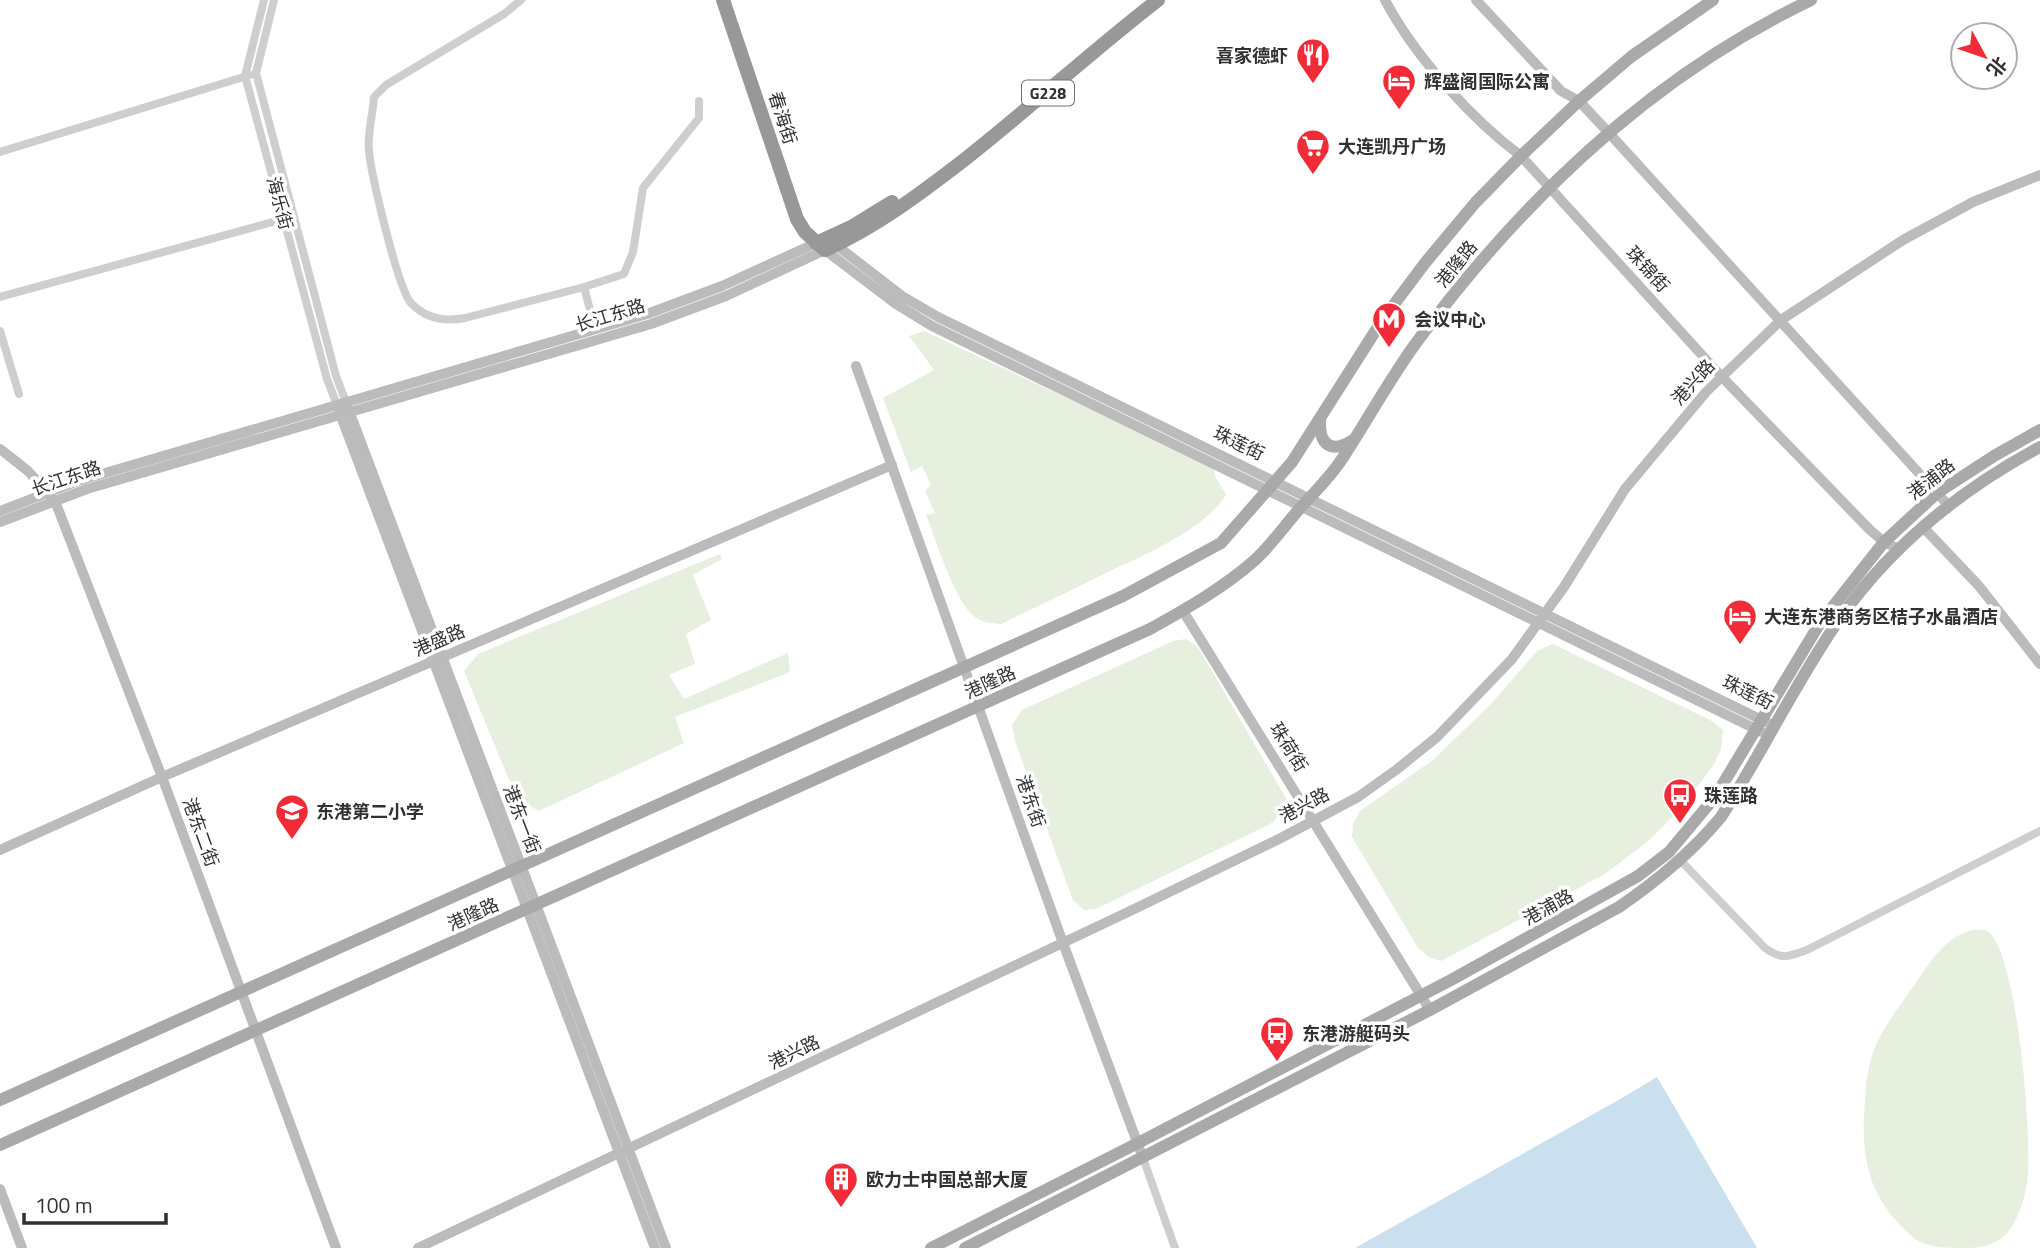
<svg xmlns="http://www.w3.org/2000/svg" width="2040" height="1248" viewBox="0 0 2040 1248" font-family="'Titillium Web','Noto Sans SC',sans-serif">
<style>
.green{fill:#e7efdf}
.water{fill:#cae0ef}
.lines{fill:none;stroke-linecap:round;stroke-linejoin:round}
.street{stroke:#cecece;stroke-width:8}
.secondary{stroke:#bbb;stroke-width:10}
.primary{stroke:#a9a9a9;stroke-width:12}
.highway{stroke:#989898;stroke-width:14}
.labels{text-anchor:middle;dominant-baseline:central;stroke-width:7;stroke-linejoin:round;paint-order:stroke}
.shield{fill:#fff;stroke:#6f6f6f;stroke-width:2}
.shield-label{font-size:16px;font-weight:bold;fill:#313131}
.poi-label{font-size:18px;font-weight:bold;fill:#313131;stroke:#fff;text-anchor:start}
.street-label{font-size:18px;fill:#313131;stroke:#fff}
</style>
<rect width="100%" height="100%" fill="#fff"/>
<g class="green">
<path d="M924,331L1214,467L1215,476L1226,495C1201,532 1144,555 1104,574C1070,591 1036,607 1001,624C991,623 984,623 975,617C955,603 936,540 926,515L935,513L925,491L931,485L922,466L911,472L883,398L934,370L909,336Z"/>
<polygon points="720,554 722,559 693,575 711,620 686,634 695,664 669,675 684,699 788,653 790,672 675,717 684,743 539,811 517,799 464,671 478,654"/>
<polygon points="1186,639 1198,647 1287,800 1283,813 1270,824 1096,909 1084,910 1073,900 1015,741 1012,725 1022,710 1173,641"/>
<polygon points="1553,644 1710,720 1723,730 1721,750 1713,766 1681,808 1647,842 1605,874 1441,961 1429,957 1418,948 1352,837 1353,824 1360,811 1433,760 1490,705 1537,651"/>
<path d="M1972,930C1979,930 1986,928 1991,934C2018,964 2033,1141 2027,1183C2025,1198 2019,1215 2011,1228C2000,1244 1984,1248 1965,1248C1948,1248 1929,1248 1915,1239C1869,1200 1860,1161 1865,1102C1866,1082 1868,1064 1876,1045C1885,1024 1900,1006 1913,987C1929,964 1943,938 1972,930Z"/>
</g>
<polygon class="water" points="1657,1077 1757,1248 1355,1248 1622,1098"/>
<g class="lines">
<g class="street">
<polyline points="264,0 245,76 327,379 337,405"/>
<polyline points="274,0 256,73 336,376 346,402"/>
<path d="M521,0L504,14L386,85L374,97C373,114 367,134 369,151C371,174 398,289 411,303C426,319 444,322 465,318L584,287L624,274L633,252L643,188L699,118V101"/>
<polyline points="0,152 250,75"/>
<polyline points="584,287 595,329"/>
<polyline points="0,297 287,218"/>
<polyline points="0,331 19,394"/>
<path d="M1680,860L1765,948C1782,960 1788,957 1807,950L2040,831"/>
<polyline points="1143,1158 1175,1248"/>
</g>
<g class="secondary">
<path d="M1385,0C1414,55 1471,119 1521,156L1721,376L1870,530L1884,542L1899,549"/>
<polyline points="1476,0 1561,91 1579,101 1608,132 1948,505"/>
<polyline points="856,366 1063,943 1143,1158"/>
<polyline points="348,408 666,1248"/>
<polyline points="339,411 655,1248"/>
<polyline points="0,449 28,471 55,501 162,777 336,1248"/>
<polyline points="0,511 78,481 647,314 722,286 816,243 836,245 902,296 938,317 1772,725 1772,732 1768,735 932,326 896,304 825,250 726,296 651,324 87,489 0,522"/>
<polyline points="1923,527 1979,586 2040,664"/>
<polyline points="1183,611 1430,1010"/>
<polyline points="0,850 162,777 892,465"/>
<polyline points="0,1189 22,1248"/>
<polyline points="418,1248 1128,912 1279,839 1358,797 1396,770 1437,737 1512,659 1564,587 1625,489 1706,392 1781,320 1903,240 1973,202 2040,175"/>
</g>
<g class="primary">
<path d="M1320,420C1319,445 1331,454 1353,440"/>
<polyline points="0,1100 1123,596 1221,543 1292,462 1383,319 1425,263 1475,203 1521,156 1579,101 1632,56 1713,0"/>
<path d="M0,1145L1150,629C1186,609 1225,587 1256,559C1272,544 1286,524 1301,507C1315,492 1331,476 1342,459C1367,421 1389,380 1416,343C1521,201 1650,77 1811,0"/>
<polyline points="931,1248 1138,1143 1451,980 1638,876 1669,852 1715,797 1820,623 1884,542 1937,493 1994,456 2040,430"/>
<path d="M965,1248L1430,1010L1619,907C1657,881 1692,852 1721,817C1761,754 1794,686 1836,624C1888,548 1960,490 2040,447"/>
</g>
<g class="highway">
<path d="M723,0L797,219L805,232L825,250C876,227 920,194 964,160C1030,108 1092,51 1158,0"/>
<polyline points="816,243 853,226 892,202"/>
</g>
</g>
<defs>
<g id="restaurant-pin" transform="scale(1.75)"><path d="M0 17L-7.5 6A9.5 9.5 0 1 1 7.5 6Z" fill="#f12b37" stroke="#fff"/><path d="M-5-6h1v4h1v-4h1v4h1v-4h1v5L-1.5 .5V6h-2V.5L-5-1ZM5-6V6H3V1.5H1.5Q1.5-4 5-6Z" fill="#fff"/></g>
<g id="hotel-pin" transform="scale(1.75)"><path d="M0 17L-7.5 6A9.5 9.5 0 1 1 7.5 6Z" fill="#f12b37" stroke="#fff"/><path d="M-6-4.5h1.5V1H6V5H4.5V3h-9V5H-6ZM-4 0a1.8 1.8 0 1 1 3.6 0ZM.5 0V-2.5h3Q6-2.5 6 0Z" fill="#fff"/></g>
<g id="supermarket-pin" transform="scale(1.75)"><path d="M0 17L-7.5 6A9.5 9.5 0 1 1 7.5 6Z" fill="#f12b37" stroke="#fff"/><path d="M-6-5.5h2.5l.6 2H6L4.5 2H-2.5L-4.4-4H-6ZM-1.5 3.2a1.3 1.3 0 1 0 .1 0ZM3 3.2a1.3 1.3 0 1 0 .1 0Z" fill="#fff"/></g>
<g id="metro-pin" transform="scale(1.75)"><path d="M0 17L-7.5 6A9.5 9.5 0 1 1 7.5 6Z" fill="#f12b37" stroke="#fff"/><path d="M-5.5 5V-5H-3L0 0L3-5H5.5V5H3V-.5L0 4L-3-.5V5Z" fill="#fff"/></g>
<g id="bus-pin" transform="scale(1.75)"><path d="M0 17L-7.5 6A9.5 9.5 0 1 1 7.5 6Z" fill="#f12b37" stroke="#fff"/><path d="M-5-6H5V4H4V6H2V4H-2V6H-4V4H-5ZM-3.5-4V0h7V-4ZM-3.5 1.2v1.5H-2V1.2ZM2 1.2v1.5H3.5V1.2Z" fill="#fff"/></g>
<g id="school-pin" transform="scale(1.75)"><path d="M0 17L-7.5 6A9.5 9.5 0 1 1 7.5 6Z" fill="#f12b37" stroke="#fff"/><path d="M0-5L7-2L0 1L-7-2ZM-4 1L0 2.5L4 1V4Q0 6-4 4Z" fill="#fff"/></g>
<g id="building-pin" transform="scale(1.75)"><path d="M0 17L-7.5 6A9.5 9.5 0 1 1 7.5 6Z" fill="#f12b37" stroke="#fff"/><path d="M-4-6H4V6H1V3H-1V6H-4ZM-2.5-4.3h1.7v1.8h-1.7ZM.8-4.3h1.7v1.8H.8ZM-2.5-1h1.7V.8h-1.7ZM.8-1h1.7V.8H.8Z" fill="#fff"/></g>
</defs>
<g fill-rule="evenodd">
<use href="#restaurant-pin" x="1313" y="55"/>
<use href="#hotel-pin" x="1399" y="81"/>
<use href="#supermarket-pin" x="1313" y="146"/>
<use href="#metro-pin" x="1389" y="319"/>
<use href="#hotel-pin" x="1740" y="616"/>
<use href="#bus-pin" x="1680" y="795"/>
<use href="#school-pin" x="292" y="811"/>
<use href="#bus-pin" x="1277" y="1033"/>
<use href="#building-pin" x="841" y="1179"/>
</g>
<g class="labels">
<rect class="shield" x="1022" y="80.5" width="52" height="25" rx="5"/>
<g class="shield-label">
<text x="1048" y="93">G228</text>
</g>
<g class="poi-label">
<text x="1288" y="55" text-anchor="end">喜家德虾</text>
<text x="1424" y="81">辉盛阁国际公寓</text>
<text x="1338" y="146">大连凯丹广场</text>
<text x="1414" y="319">会议中心</text>
<text x="1764" y="616">大连东港商务区桔子水晶酒店</text>
<text x="1704" y="795">珠莲路</text>
<text x="316" y="811">东港第二小学</text>
<text x="1302" y="1033">东港游艇码头</text>
<text x="866" y="1179">欧力士中国总部大厦</text>
</g>
<g class="street-label">
<text transform="translate(783 118) rotate(72)">春海街</text>
<text transform="translate(280 203) rotate(75)">海乐街</text>
<text transform="translate(1456 264) rotate(-51)">港隆路</text>
<text transform="translate(1648 269) rotate(48)">珠锦街</text>
<text transform="translate(610 315) rotate(-17)">长江东路</text>
<text transform="translate(1693 382) rotate(-48)">港兴路</text>
<text transform="translate(1239 443) rotate(26)">珠莲街</text>
<text transform="translate(66 478) rotate(-19)">长江东路</text>
<text transform="translate(1931 479) rotate(-38)">港浦路</text>
<text transform="translate(439 640) rotate(-23)">港盛路</text>
<text transform="translate(990 682) rotate(-24)">港隆路</text>
<text transform="translate(1748 692) rotate(26)">珠莲街</text>
<text transform="translate(1289 747) rotate(58)">珠荷街</text>
<text transform="translate(1031 801) rotate(71)">港东街</text>
<text transform="translate(1304 805) rotate(-28)">港兴路</text>
<text transform="translate(522 819) rotate(69)">港东一街</text>
<text transform="translate(201 832) rotate(70)">港东二街</text>
<text transform="translate(1548 907) rotate(-29)">港浦路</text>
<text transform="translate(473 914) rotate(-24)">港隆路</text>
<text transform="translate(794 1052) rotate(-26)">港兴路</text>
</g>
</g>
<g transform="translate(1984 56) rotate(130)"><circle r="33" fill="#ffffff" stroke="#adadad" stroke-width="2"/>
<path d="M0-5L12 26L0 18L-12 26Z" fill="#f12b37"/>
<text y="-10" font-size="19" font-weight="bold" text-anchor="middle" fill="#313131">北</text>
</g>
<path d="M24 1213v10h142v-10" fill="none" stroke="#313131" stroke-width="3.5"/>
<text x="35" y="1213" font-size="21" fill="#313131" stroke="#ffffff" stroke-width="5" paint-order="stroke">100 m</text>
</svg>
